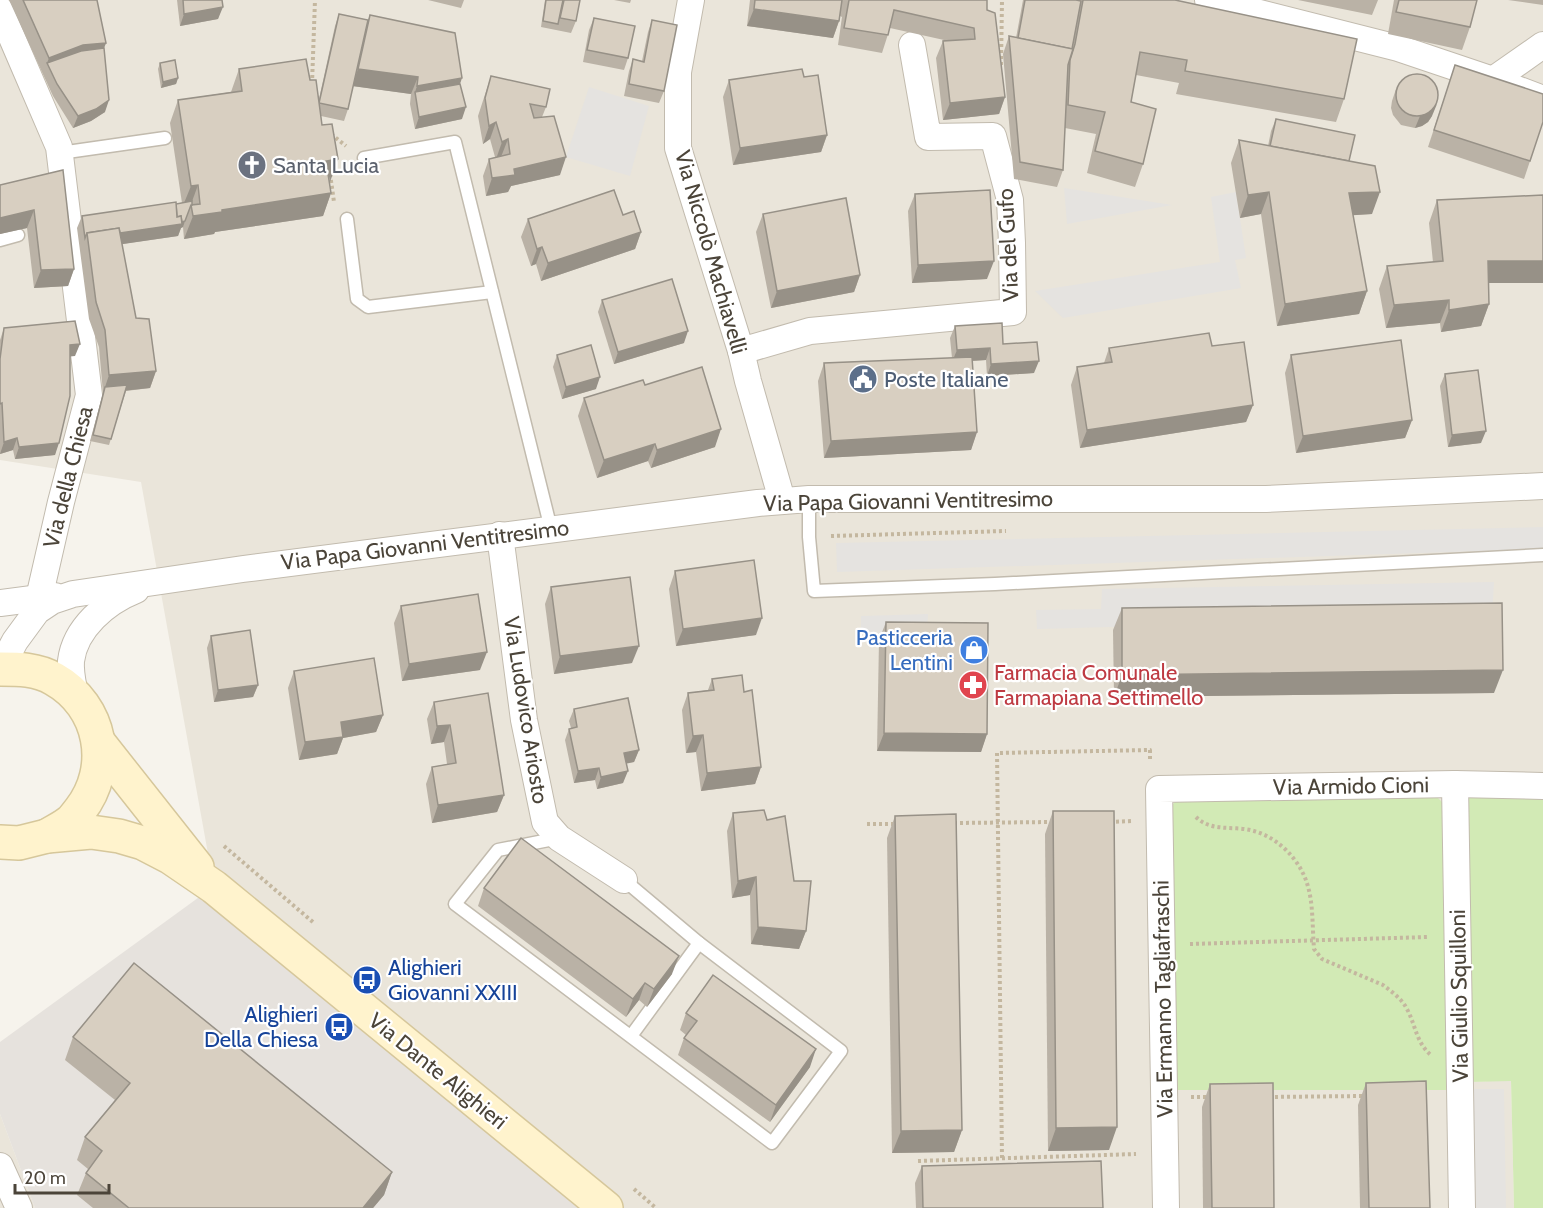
<svg xmlns="http://www.w3.org/2000/svg" width="1543" height="1208" viewBox="0 0 1543 1208" font-family="Cabin,sans-serif">
<style>
.residential{fill:#eae5da}
.industrial{fill:#e6e2dd}
.green{fill:#d2eab5}
.parking{fill:#e5e3e0}
.lines{fill:none;stroke-linecap:round;stroke-linejoin:round}
.lane-casing{stroke:#c2bbae;stroke-width:15}
.street-casing{stroke:#c2bbae;stroke-width:28}
.secondary-casing{stroke:#d6c79b;stroke-width:36}
.path{stroke:#c4b79f;stroke-width:4;stroke-dasharray:3 3;stroke-linecap:butt}
.lane{stroke:#fff;stroke-width:12}
.street{stroke:#fff;stroke-width:26}
.secondary{stroke:#fff3cd;stroke-width:33}
.wall{fill:#bab2a6}
.shaded-wall{fill:#979187}
.building{fill:#d8cfc1;stroke:#979187;stroke-width:1.5}
.labels{text-anchor:middle;dominant-baseline:central;stroke-width:4.5;stroke-linejoin:round;paint-order:stroke}
.worship-label{font-size:22px;fill:#5b616d;stroke:#fff;text-anchor:start}
.street-label{font-size:22px;fill:#4b4439;stroke:#fff}
.service-label{font-size:22px;fill:#4e5e75;stroke:#fff;text-anchor:start}
.shop-label{font-size:22px;fill:#366cbe;stroke:#fff;text-anchor:end}
.health-label{font-size:22px;fill:#be3a42;stroke:#fff;text-anchor:start}
.transit-label{font-size:22px;fill:#164399;stroke:#fff;text-anchor:start}
</style>
<rect width="100%" height="100%" fill="#f6f3ec"/>
<g class="residential">
<polygon points="0,0 1543,0 1543,795 1471,1082 1511,1080 1514,1208 607,1208 214,887 141,482 0,460"/>
<polygon points="0,1114 35,1208 0,1208"/>
</g>
<polygon class="industrial" points="213,887 607,1208 35,1208 0,1114 0,1042"/>
<g class="green">
<polygon points="1467,795 1543,795 1543,1208 1514,1208 1511,1081 1470,1082"/>
<polygon points="1437,797 1444,804 1450,1090 1173,1090 1168,809 1177,800"/>
</g>
<g class="parking">
<polygon points="589,87 649,106 630,176 566,157"/>
<polygon points="1064,188 1172,205 1067,224"/>
<polygon points="1236,192 1246,258 1235,260 1241,288 1063,318 1035,291 1220,262 1211,197"/>
<polygon points="1543,527 1543,549 837,572 836,543"/>
<polygon points="1494,582 1492,617 1037,629 1036,610 1101,609 1102,589"/>
<polygon points="928,614 927,635 861,635 861,616"/>
<polygon points="1470,1089 1504,1089 1506,1208 1472,1208"/>
</g>
<g class="lines">
<g class="lane-casing">
<g id="lane">
<polyline points="60,153 165,138"/>
<polyline points="364,158 455,142 551,529"/>
<polyline points="347,219 357,299 368,307 492,292"/>
<polyline points="0,240 18,235"/>
<polyline points="809,499 809,537 814,591 995,584 1543,555"/>
<polyline points="559,838 498,850 455,904 772,1143 841,1051 699,943 624,880"/>
<polyline points="631,1036 699,943"/>
</g>
</g>
<g class="street-casing">
<g id="street">
<polyline points="691,0 678,72 678,148 741,351 748,381 782,500"/>
<polyline points="1208,0 1398,48 1493,80 1543,99"/>
<polyline points="0,10 59,147 89,395 61,502 39,598"/>
<polyline points="1493,80 1543,45"/>
<polyline points="741,351 810,331 1013,312 1012,243 1010,200 993,136 928,137 912,45"/>
<polyline points="500,535 524,720 545,822 559,838 624,880"/>
<polyline points="0,603 55,596"/>
<polyline points="0,669 15,641 37,611 52,601 73,594 243,569 758,503 809,499 1266,499 1543,486"/>
<path d="M75,695C73,684 70,672 71,661C75,628 106,602 136,590"/>
<polyline points="1455,784 1462,1208"/>
<polyline points="0,1166 19,1208"/>
<polyline points="1166,1208 1159,789 1455,784 1543,786"/>
</g>
</g>
<g class="secondary-casing">
<g id="secondary">
<path d="M0,669C18,669 37,669 54,679C102,706 113,768 80,810C77,814 74,818 71,821C64,827 55,831 47,836"/>
<polyline points="99,743 197,867"/>
<polyline points="0,842 19,843 47,836 91,832 119,836 143,843 170,857 214,887 606,1208"/>
</g>
</g>
<g class="path">
<polyline points="1001,65 1002,0"/>
<polyline points="312,84 315,0"/>
<polyline points="331,134 346,146"/>
<polyline points="330,174 334,202"/>
<polyline points="831,536 1006,531"/>
<path d="M1196,817C1209,830 1227,827 1244,829C1260,831 1273,838 1285,849C1316,879 1311,909 1314,949L1322,959L1383,985C1392,992 1402,999 1407,1009C1416,1026 1416,1043 1432,1056"/>
<polyline points="1110,822 1132,821"/>
<polyline points="954,823 1051,822"/>
<polyline points="867,824 895,824"/>
<polyline points="224,846 314,923"/>
<polyline points="1190,944 1428,937"/>
<polyline points="1191,1097 1211,1097"/>
<polyline points="1269,1097 1364,1096"/>
<polyline points="1002,1158 997,753 1150,750 1150,761"/>
<polyline points="918,1161 1136,1154"/>
<polyline points="634,1189 656,1208"/>
</g>
<use href="#lane" class="lane"/>
<use href="#street" class="street"/>
<use href="#secondary" class="secondary"/>
</g>
<g class="wall">
<polygon points="9,0 97,0 106,43 104,48 105,112 91,121 73,128 53,96"/>
<polygon points="177,0 222,0 218,19 180,26"/>
<polygon points="428,0 464,0 461,8"/>
<polygon points="545,0 580,0 576,21 571,33 541,27"/>
<polygon points="614,0 631,0 630,3"/>
<polygon points="750,0 987,0 987,10 1005,97 999,114 943,120 936,58 943,41 944,40 890,28 882,53 838,45 842,17 840,16 839,21 833,38 747,26"/>
<polygon points="1023,0 1175,0 1344,99 1336,122 1176,94 1179,83 1136,75 1131,102 1143,164 1135,187 1087,173 1096,134 1065,128 1063,170 1057,187 1014,179 1003,54 1009,36 1016,38"/>
<polygon points="1298,0 1378,0 1372,15"/>
<polygon points="1394,0 1477,0 1470,27 1462,50 1388,34"/>
<polygon points="1508,0 1543,0 1543,5"/>
<polygon points="339,14 368,20 370,15 460,84 462,119 415,129 410,104 411,94 353,86 348,109 344,121 321,116 331,193 323,216 215,232 214,234 184,239 183,227 181,228 178,236 122,244 136,318 156,371 150,388 126,391 109,445 90,441 103,393 99,347 89,319 77,228 82,216 182,203 170,123 178,100 231,92 239,69 310,80 319,99 335,26"/>
<polygon points="594,18 628,58 624,70 583,62 589,30"/>
<polygon points="652,20 664,91 659,103 624,96 629,71 633,59 642,61 648,32"/>
<polygon points="160,63 178,78 176,84 161,88 158,69"/>
<polygon points="1455,65 1530,161 1524,179 1428,147"/>
<polygon points="491,76 546,107 542,117 560,175 511,186 508,192 486,196 483,176 489,159 495,157 490,139 483,144 478,116"/>
<polygon points="729,80 827,135 821,152 733,165 723,97"/>
<polygon points="1396,89 1432,116 1428,122 1422,126 1415,128 1401,125 1393,115 1391,108 1392,101"/>
<polygon points="1276,119 1349,161 1372,214 1353,215 1367,291 1359,314 1277,326 1261,214 1240,218 1231,163 1239,140 1268,146 1271,131"/>
<polygon points="63,170 74,269 68,286 34,288 27,228 0,234 0,185"/>
<polygon points="915,194 987,279 912,283 908,211"/>
<polygon points="1543,195 1543,283 1488,283 1489,304 1481,326 1441,332 1440,323 1386,328 1379,289 1387,266 1433,262 1429,223 1437,200"/>
<polygon points="763,214 860,275 854,292 771,308 756,232"/>
<polygon points="623,215 641,232 635,249 541,281 536,264 531,266 521,237 528,219"/>
<polygon points="602,300 684,343 614,364 598,312"/>
<polygon points="955,326 1003,344 1034,373 987,376 986,360 972,361 977,432 971,450 824,458 818,381 824,363 952,358 950,338"/>
<polygon points="4,328 75,356 70,356 55,455 15,459 13,450 0,454 0,340"/>
<polygon points="1212,346 1253,405 1246,422 1080,448 1071,385 1077,367 1104,363 1109,348"/>
<polygon points="557,355 596,389 562,399 553,367"/>
<polygon points="1291,355 1412,420 1405,438 1296,453 1285,373"/>
<polygon points="1445,374 1481,443 1448,447 1440,386"/>
<polygon points="645,385 715,447 651,468 648,461 597,478 578,416 584,398"/>
<polygon points="675,571 756,635 676,646 669,589"/>
<polygon points="551,587 632,663 554,674 545,604"/>
<polygon points="401,606 480,670 402,681 394,623"/>
<polygon points="1122,608 1494,693 1114,697 1113,630"/>
<polygon points="886,622 987,734 981,752 877,751 879,640"/>
<polygon points="211,636 258,685 253,697 214,702 207,648"/>
<polygon points="294,671 383,715 376,732 343,738 337,754 299,760 288,688"/>
<polygon points="712,679 744,692 761,767 755,784 701,791 696,752 686,753 682,710 688,693 708,690"/>
<polygon points="434,702 504,795 497,812 432,823 426,784 432,767 447,764 444,742 431,744 427,719"/>
<polygon points="574,709 639,750 634,762 626,763 623,783 597,789 595,780 574,783 565,740 569,729 571,728 569,721"/>
<polygon points="1053,811 1109,1150 1048,1151 1045,834"/>
<polygon points="733,813 767,820 806,931 799,949 751,944 750,895 732,898 727,831"/>
<polygon points="895,816 962,1130 954,1152 892,1153 887,838"/>
<polygon points="484,888 672,974 647,1007 639,1000 626,1017 478,906"/>
<polygon points="686,1013 810,1067 770,1122 678,1055 684,1038 686,1035 680,1030"/>
<polygon points="73,1037 392,1172 384,1195 373,1208 93,1208 77,1195 86,1173 88,1169 77,1160 85,1137 115,1100 65,1060"/>
<polygon points="1366,1083 1430,1208 1360,1208 1358,1105"/>
<polygon points="1210,1084 1274,1208 1203,1208 1202,1107"/>
<polygon points="922,1166 1103,1208 916,1208 915,1183"/>
</g>
<g class="shaded-wall">
<polygon points="223,7 218,19 180,26 184,14"/>
<polygon points="754,9 839,21 833,38 747,26"/>
<polygon points="106,43 99,60 47,63 49,58 83,45"/>
<polygon points="358,69 418,77 411,94 352,86"/>
<polygon points="178,78 176,84 161,88 163,82"/>
<polygon points="462,78 456,96 415,92 417,86"/>
<polygon points="1005,97 999,114 943,120 950,103"/>
<polygon points="109,100 105,112 91,121 73,128 78,116"/>
<polygon points="1437,104 1432,116 1428,122 1422,126 1415,128 1420,116"/>
<polygon points="466,107 462,119 415,129 419,117"/>
<polygon points="496,122 490,139 483,144 489,126"/>
<polygon points="827,135 821,152 733,165 740,148"/>
<polygon points="508,139 501,157 496,159 502,142"/>
<polygon points="566,157 560,175 511,186 508,192 486,196 492,178 514,169"/>
<polygon points="338,159 330,182 326,161"/>
<polygon points="198,185 190,207 182,208 191,186"/>
<polygon points="1269,192 1261,214 1240,218 1248,195"/>
<polygon points="1380,192 1372,214 1341,216 1349,193"/>
<polygon points="331,193 323,216 215,232 214,234 184,239 193,216 222,210"/>
<polygon points="34,210 27,228 0,234 0,218"/>
<polygon points="185,221 183,227 181,228 178,236 89,249 88,238"/>
<polygon points="641,232 635,249 541,281 548,263"/>
<polygon points="542,247 536,264 531,266 537,249"/>
<polygon points="994,261 987,279 912,283 918,265"/>
<polygon points="1488,261 1543,261 1543,283 1479,283"/>
<polygon points="74,269 68,286 34,288 41,270"/>
<polygon points="860,275 854,292 771,308 777,291"/>
<polygon points="1367,291 1359,314 1277,326 1285,304"/>
<polygon points="1449,300 1440,323 1386,328 1394,305"/>
<polygon points="1489,304 1481,326 1441,332 1449,310"/>
<polygon points="688,331 684,343 614,364 618,352"/>
<polygon points="80,344 75,356 65,357 70,345"/>
<polygon points="990,348 986,360 952,362 957,350"/>
<polygon points="1039,361 1034,373 987,376 991,364"/>
<polygon points="156,371 150,388 103,393 109,375"/>
<polygon points="600,377 596,389 562,399 566,387"/>
<polygon points="1253,405 1246,422 1080,448 1087,430"/>
<polygon points="1412,420 1405,438 1296,453 1303,436"/>
<polygon points="721,429 715,447 651,468 657,450"/>
<polygon points="1486,431 1481,443 1448,447 1452,435"/>
<polygon points="977,432 971,450 824,458 831,441"/>
<polygon points="17,438 13,450 0,454 4,442"/>
<polygon points="59,443 55,455 15,459 19,447"/>
<polygon points="655,444 648,461 597,478 604,460"/>
<polygon points="762,618 756,635 676,646 683,629"/>
<polygon points="639,646 632,663 554,674 560,656"/>
<polygon points="487,652 480,670 402,681 409,664"/>
<polygon points="1503,670 1494,693 1114,697 1122,675"/>
<polygon points="258,685 253,697 214,702 218,690"/>
<polygon points="383,715 376,732 343,738 337,754 299,760 305,742 341,722"/>
<polygon points="450,725 444,742 431,744 437,726"/>
<polygon points="884,733 987,734 981,752 877,751"/>
<polygon points="703,735 696,752 686,753 693,736"/>
<polygon points="639,750 634,762 620,765 624,753"/>
<polygon points="761,767 755,784 701,791 707,773"/>
<polygon points="599,768 595,780 574,783 578,771"/>
<polygon points="628,771 623,783 597,789 601,777"/>
<polygon points="504,795 497,812 432,823 438,805"/>
<polygon points="756,877 750,895 732,898 738,881"/>
<polygon points="758,927 806,931 799,949 751,944"/>
<polygon points="679,956 672,974 647,1007 654,989"/>
<polygon points="645,983 639,1000 626,1017 633,999"/>
<polygon points="816,1049 810,1067 770,1122 776,1105"/>
<polygon points="1117,1127 1109,1150 1048,1151 1056,1128"/>
<polygon points="962,1130 954,1152 892,1153 901,1131"/>
<polygon points="392,1172 384,1195 373,1208 363,1208"/>
</g>
<g class="building">
<polygon points="23,0 97,0 106,43 83,45 49,58"/>
<polygon points="183,0 222,0 223,7 184,14"/>
<polygon points="546,0 563,0 558,24 543,21"/>
<polygon points="564,0 580,0 576,21 560,18"/>
<polygon points="755,0 842,0 839,21 754,9"/>
<polygon points="849,0 987,0 987,10 995,13 1005,97 950,103 943,41 975,39 974,28 894,10 888,35 844,28"/>
<polygon points="1025,0 1076,0 1081,1 1072,49 1018,38"/>
<polygon points="1083,0 1175,0 1357,39 1344,99 1185,71 1187,60 1140,52 1131,102 1156,109 1143,164 1095,151 1105,112 1068,105 1070,60 1075,44"/>
<polygon points="1399,0 1477,0 1470,27 1396,12"/>
<polygon points="339,14 368,20 348,109 319,103"/>
<polygon points="370,15 455,33 462,78 417,86 418,77 358,69"/>
<polygon points="594,18 635,26 628,58 587,50"/>
<polygon points="652,20 677,25 664,91 629,84 633,59 644,62"/>
<polygon points="1009,36 1073,49 1068,65 1063,170 1020,162"/>
<polygon points="104,48 109,100 96,109 78,116 57,84 47,63 81,51"/>
<polygon points="306,59 310,80 316,80 322,125 332,124 338,159 326,161 331,193 222,210 222,212 193,216 191,205 200,204 198,185 191,186 178,100 242,91 239,69"/>
<polygon points="175,60 178,78 163,82 160,63"/>
<polygon points="1455,65 1543,94 1543,122 1530,161 1434,130"/>
<polygon points="802,69 804,77 818,75 827,135 740,148 729,80"/>
<circle cx="1417" cy="95" r="21"/>
<polygon points="491,76 550,89 546,107 530,104 534,118 554,116 566,157 514,169 515,175 492,178 489,159 510,154 508,139 502,142 496,122 489,126 485,98"/>
<polygon points="460,84 466,107 419,117 415,92"/>
<polygon points="1276,119 1355,135 1349,161 1270,146"/>
<polygon points="1239,140 1375,166 1380,192 1349,193 1367,291 1285,304 1269,192 1248,195"/>
<polygon points="63,170 74,269 41,270 34,210 0,218 0,185"/>
<polygon points="614,190 623,215 634,211 641,232 548,263 542,247 537,249 528,219"/>
<polygon points="990,190 994,261 918,265 915,194"/>
<polygon points="1543,195 1543,261 1488,261 1489,304 1449,310 1449,300 1394,305 1387,266 1443,261 1437,200"/>
<polygon points="846,198 860,275 777,291 763,214"/>
<polygon points="192,201 192,205 191,205 185,221 182,222 181,216 177,217 176,204"/>
<polygon points="176,202 177,217 181,216 182,224 120,233 119,228 87,233 85,238 82,216"/>
<polygon points="119,228 136,318 149,319 156,371 109,375 105,330 96,302 87,233"/>
<polygon points="672,279 688,331 618,352 602,300"/>
<polygon points="75,321 80,344 70,345 70,396 59,443 19,447 17,438 4,442 2,403 0,404 0,359 4,328"/>
<polygon points="1002,323 1003,344 1037,342 1039,361 991,364 990,348 957,350 955,326"/>
<polygon points="1209,333 1212,346 1244,342 1253,405 1087,430 1077,367 1112,362 1109,348"/>
<polygon points="1401,340 1412,420 1303,436 1291,355"/>
<polygon points="591,345 600,377 566,387 557,355"/>
<polygon points="972,357 977,432 831,441 824,363"/>
<polygon points="702,367 721,429 657,450 655,444 604,460 584,398 643,380 645,385"/>
<polygon points="1478,370 1486,431 1452,435 1445,374"/>
<polygon points="127,385 111,439 93,435 105,387"/>
<polygon points="754,560 762,618 683,629 675,571"/>
<polygon points="630,577 639,646 560,656 551,587"/>
<polygon points="478,594 487,652 409,664 401,606"/>
<polygon points="1502,603 1503,670 1122,675 1122,608"/>
<polygon points="886,622 988,623 987,734 884,733"/>
<polygon points="250,630 258,685 218,690 211,636"/>
<polygon points="374,658 383,715 341,722 343,737 305,742 294,671"/>
<polygon points="742,675 744,692 752,690 761,767 707,773 703,735 693,736 688,693 714,690 712,679"/>
<polygon points="488,693 504,795 438,805 432,767 456,763 450,725 437,726 434,702"/>
<polygon points="628,698 639,750 624,753 628,771 601,777 599,768 578,771 569,729 577,727 574,709"/>
<polygon points="764,810 767,820 785,816 794,881 811,881 806,931 758,927 756,877 738,881 733,813"/>
<polygon points="1053,811 1114,811 1117,1127 1056,1128"/>
<polygon points="956,814 962,1130 901,1131 895,816"/>
<polygon points="521,838 679,956 654,989 645,983 633,999 484,888"/>
<polygon points="134,963 392,1172 363,1208 129,1208 86,1173 102,1151 85,1137 130,1083 73,1037"/>
<polygon points="713,975 816,1049 776,1105 684,1038 697,1021 686,1013"/>
<polygon points="1426,1081 1430,1208 1369,1208 1366,1083"/>
<polygon points="1273,1083 1274,1208 1212,1208 1210,1084"/>
<polygon points="1101,1161 1103,1208 923,1208 922,1166"/>
</g>
<defs>
<g id="church-disc" transform="scale(1.5)"><circle r="9.5" fill="#6b7280" stroke="#fff"/><path d="M-1.2-6h2.4v3.5h3.3v2.4h-3.3V6h-2.4V-.1h-3.3v-2.4h3.3Z" fill="#fff"/></g>
<g id="civic-disc" transform="scale(1.5)"><circle r="9.5" fill="#5c6f8a" stroke="#fff"/><path d="M-.6-6.5H3V-4.5H.6V-3L4-1V1h2V6H-6V1h2V-1L-.6-3ZM-1.2 2.5V6h2.4V2.5Z" fill="#fff"/></g>
<g id="shop-disc" transform="scale(1.5)"><circle r="9.5" fill="#3f7fe0" stroke="#fff"/><path d="M-5-2.5h2.3a2.7 3.5 0 0 1 5.4 0H5L5.5 6h-11ZM-1.5-2.5h3a1.5 2.3 0 0 0-3 0Z" fill="#fff"/></g>
<g id="pharmacy-disc" transform="scale(1.5)"><circle r="9.5" fill="#e0444e" stroke="#fff"/><path d="M-2-6h4v4h4v4h-4v4h-4v-4h-4v-4h4Z" fill="#fff"/></g>
<g id="bus-disc" transform="scale(1.5)"><circle r="9.5" fill="#1a4fb4" stroke="#fff"/><path d="M-5-6H5V4H4V6H2V4H-2V6H-4V4H-5ZM-3.5-4V0h7V-4ZM-3.5 1.2v1.5H-2V1.2ZM2 1.2v1.5H3.5V1.2Z" fill="#fff"/></g>
</defs>
<g fill-rule="evenodd">
<use href="#church-disc" x="252" y="165"/>
<use href="#civic-disc" x="863" y="379"/>
<use href="#shop-disc" x="974" y="650"/>
<use href="#pharmacy-disc" x="973" y="685"/>
<use href="#bus-disc" x="367" y="980"/>
<use href="#bus-disc" x="339" y="1027"/>
</g>
<g class="labels">
<g class="worship-label">
<text x="273" y="165">Santa Lucia</text>
</g>
<g class="street-label">
<text transform="translate(1008 245) rotate(-93)">Via del Gufo</text>
<text transform="translate(711 252) rotate(74)">Via Niccolò Machiavelli</text>
<text transform="translate(68 477) rotate(-76)">Via della Chiesa</text>
<text transform="translate(908 501) rotate(-1)">Via Papa Giovanni Ventitresimo</text>
<text transform="translate(425 545) rotate(-7)">Via Papa Giovanni Ventitresimo</text>
<text transform="translate(526 710) rotate(81)">Via Ludovico Ariosto</text>
<text transform="translate(1351 786) rotate(-1)">Via Armido Cioni</text>
<text transform="translate(1459 996) rotate(-91)">Via Giulio Squilloni</text>
<text transform="translate(1163 999) rotate(-91)">Via Ermanno Tagliafraschi</text>
<text transform="translate(438 1071) rotate(39)">Via Dante Alighieri</text>
</g>
<g class="service-label">
<text x="884" y="379">Poste Italiane</text>
</g>
<g class="shop-label">
<text x="953" y="637">Pasticceria<tspan x="953" dy="25">Lentini</tspan></text>
</g>
<g class="health-label">
<text x="994" y="672">Farmacia Comunale<tspan x="994" dy="25">Farmapiana Settimello</tspan></text>
</g>
<g class="transit-label">
<text x="388" y="967">Alighieri<tspan x="388" dy="25">Giovanni XXIII</tspan></text>
<text x="318" y="1014" text-anchor="end">Alighieri<tspan x="318" dy="25">Della Chiesa</tspan></text>
</g>
</g>
<path d="M15 1184v9h94v-9" fill="none" stroke="#4b4439" stroke-width="3"/>
<text x="24" y="1184" font-size="18" fill="#4b4439" stroke="#ffffff" stroke-width="4.5" paint-order="stroke">20 m</text>
</svg>
